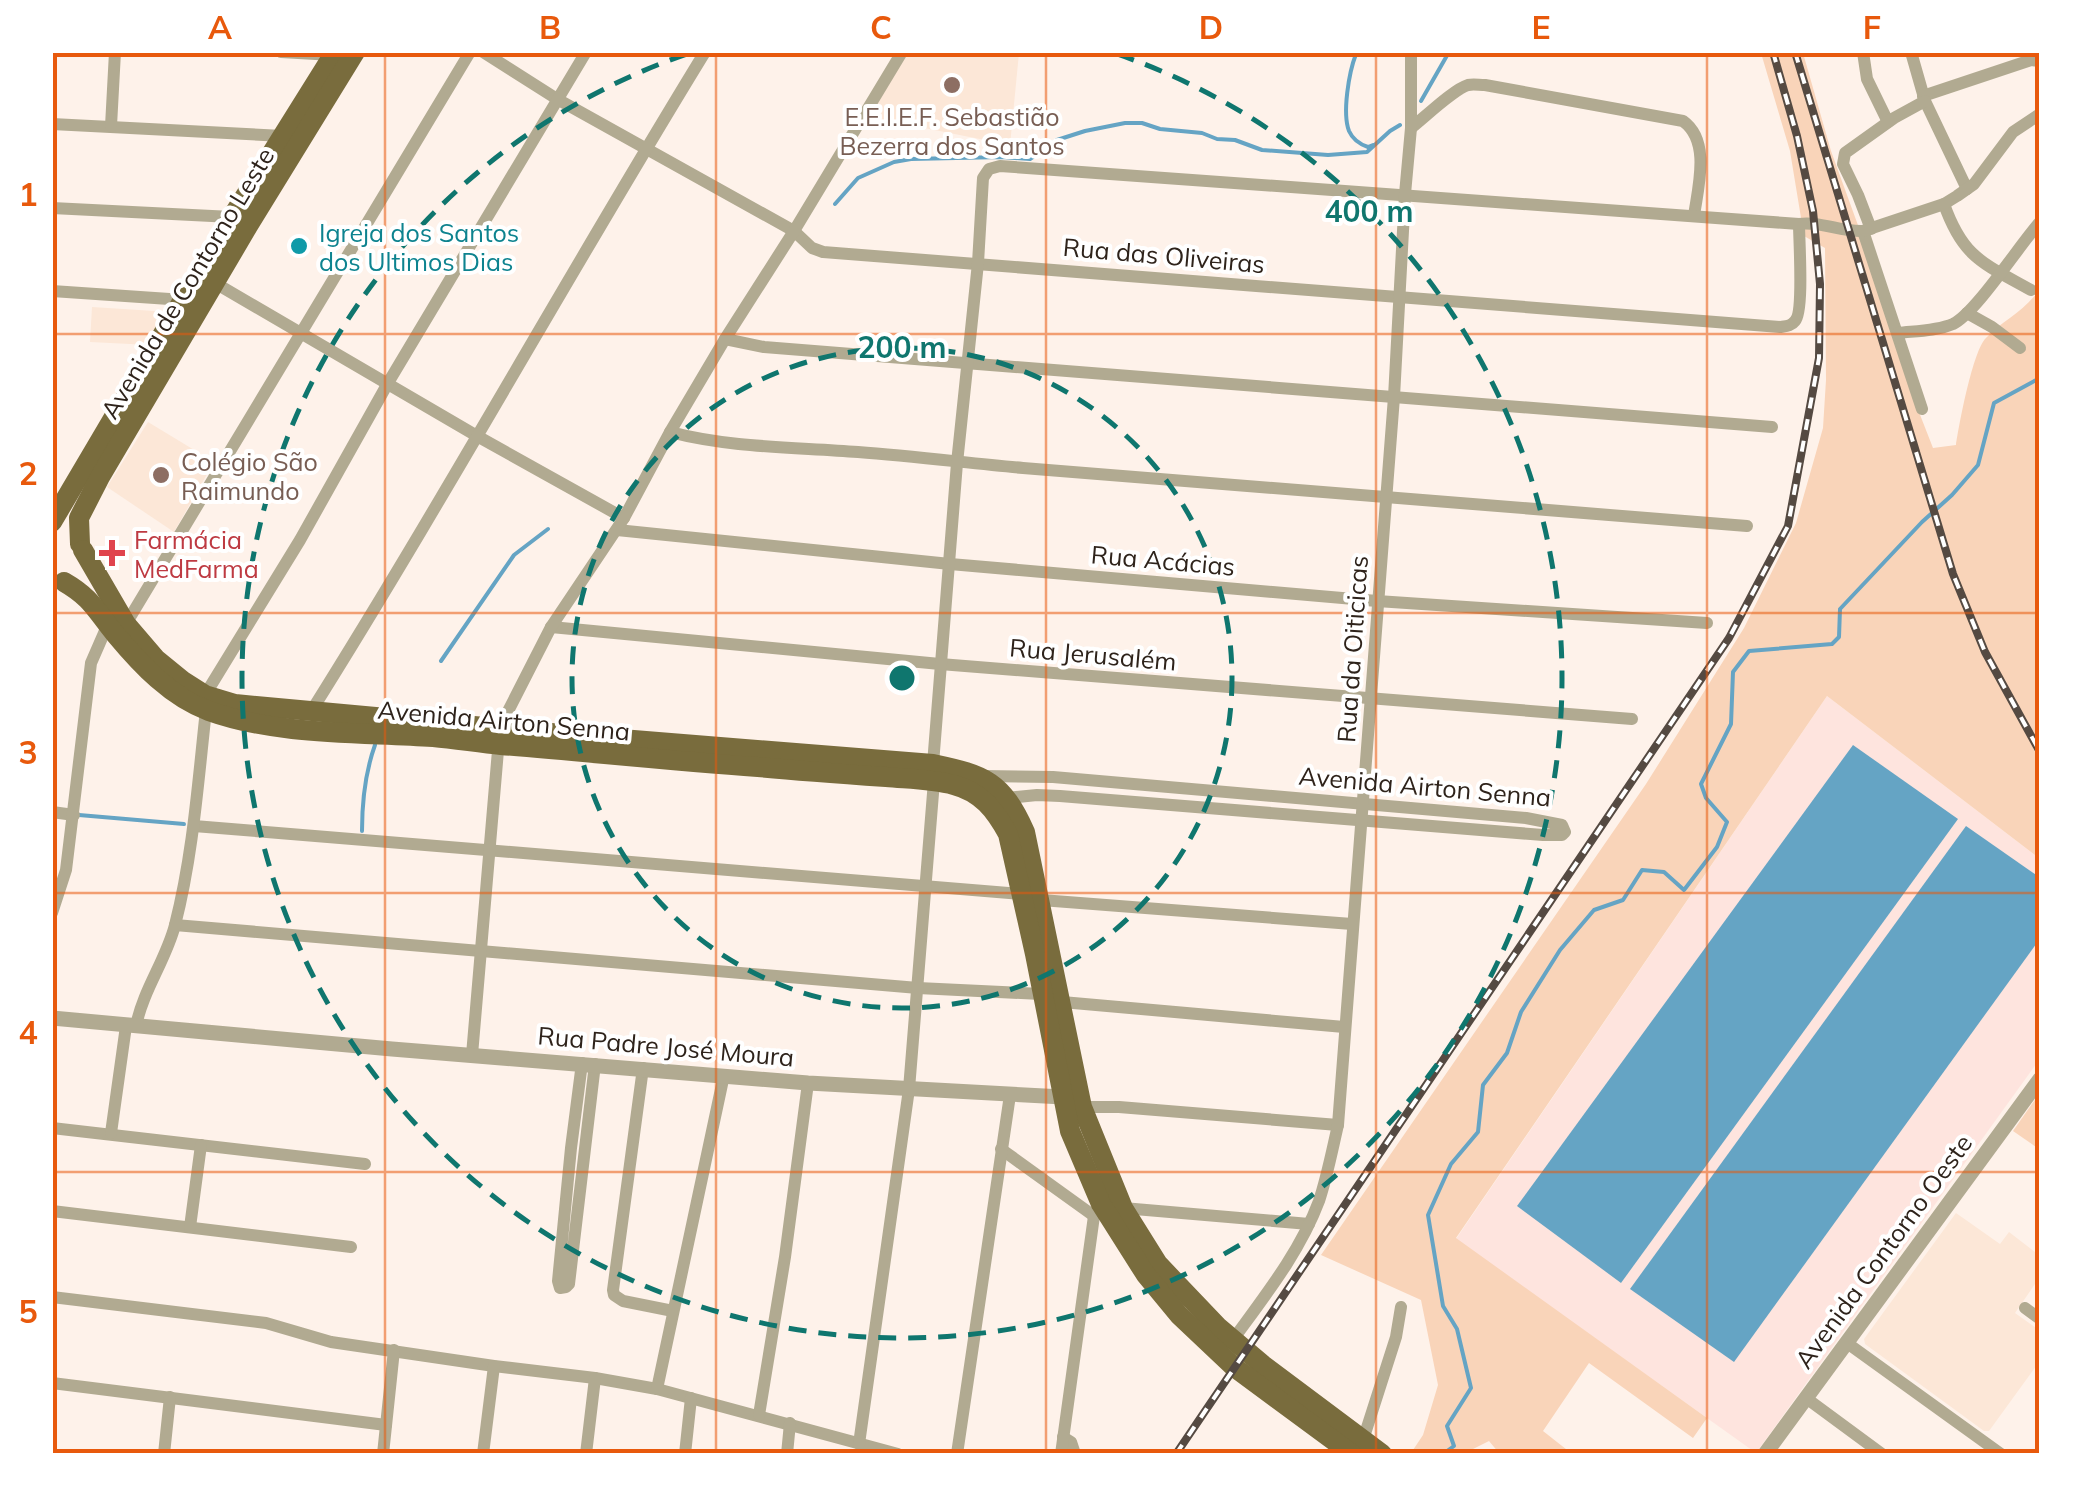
<svg xmlns="http://www.w3.org/2000/svg" width="2092" height="1506" viewBox="0 0 2092 1506" font-family="Mulish,sans-serif">
<style>
.industrial{fill:#fee4de}
.built{fill:#fce7d7}
.green{fill:#f9d4b9}
.water{fill:#65a4c4}
.lines{fill:none;stroke-linecap:round;stroke-linejoin:round}
.stream{stroke:#65a4c4;stroke-width:4}
.minor{stroke:#b1aa91;stroke-width:12}
.tertiary{stroke:#b1aa91;stroke-width:15}
.primary{stroke:#796c3d;stroke-width:20}
.rail-casing{stroke:#554a42;stroke-width:8}
.rail{stroke:#fff;stroke-width:4;stroke-dasharray:11;stroke-linecap:butt}
.grid{fill:none;stroke:#e8590c;stroke-width:2.5;stroke-opacity:0.55}
.ring{fill:none;stroke:#0f766e;stroke-width:5;stroke-dasharray:18 12}
.education-dot{fill:#8d6e63;stroke:#fff;stroke-width:4}
.culture-dot{fill:#0f9aa8;stroke:#fff;stroke-width:4}
.health-dot{fill:#e0444e;stroke:#fff;stroke-width:4}
.labels{text-anchor:middle;dominant-baseline:central;stroke-width:8;stroke-linejoin:round;paint-order:stroke}
.education-label{font-size:25px;fill:#785e54;stroke:#fff}
.culture-label{font-size:25px;fill:#0d838f;stroke:#fff;text-anchor:start}
.street-label{font-size:25px;fill:#2e231b;stroke:#fff}
.health-label{font-size:25px;fill:#be3a42;stroke:#fff;text-anchor:start}
.centre{fill:#0f766e;stroke:#fff;stroke-width:5}
.ring-label{font-size:30px;text-anchor:middle;font-weight:bold;fill:#0f766e;stroke:#fff;stroke-width:8;stroke-linejoin:round;paint-order:stroke}
.neatline{fill:none;stroke:#e8590c;stroke-width:4}
.grid-label{font-size:32px;text-anchor:middle;font-weight:bold;fill:#e8590c}
</style>
<rect width="100%" height="100%" fill="#fef2ea"/>
<polygon class="industrial" points="1827,696 2039,858 2039,1060 1756,1453 1456,1239"/>
<g class="built">
<polygon points="908,53 1019,53 1010,145 869,117"/>
<polygon points="92,307 170,312 150,345 90,342"/>
<polygon points="148,422 214,462 174,532 107,487"/>
<polygon points="1956,1213 2000,1244 2009,1232 2039,1255 2039,1283 2035,1284 2015,1313 2039,1330 2039,1362 1989,1431 1984,1431 1865,1344 1864,1339"/>
</g>
<g class="green">
<path d="M1761,53H1803L1831,151L1875,272L1917,407L1933,448L1956,445C1959,425 1973,350 1986,338C2003,320 2024,312 2039,290V858L1827,696L1456,1238L1707,1418L1693,1438L1589,1363L1543,1431L1571,1453H1499L1489,1441L1465,1453H1411L1423,1435L1438,1385L1421,1300L1321,1255L1646,784L1744,628L1796,523L1823,428L1826,380L1825,248L1804,236L1790,151Z"/>
<polygon points="2039,1094 2039,1149 2013,1131"/>
</g>
<g class="water">
<polygon points="1853,745 1958,819 1621,1283 1517,1206"/>
<polygon points="1966,826 2039,877 2039,940 1734,1362 1630,1289"/>
</g>
<g class="lines">
<g class="stream">
<path d="M1356,54C1349,72 1342,113 1349,131C1353,140 1359,144 1368,147L1373,145"/>
<polyline points="1421,101 1449,52"/>
<polyline points="835,204 858,178 894,162 911,159 1002,157 1030,159 1057,140 1085,131 1125,123 1142,123 1160,129 1202,133 1217,139 1235,140 1262,150 1328,155 1367,152 1390,131 1400,125"/>
<polyline points="441,661 514,555 548,529"/>
<polyline points="79,815 184,824"/>
<path d="M362,831C362,802 365,773 375,745"/>
<polyline points="1443,1454 1454,1446 1447,1426 1471,1388 1457,1329 1443,1306 1428,1215 1451,1164 1478,1132 1483,1085 1507,1053 1521,1012 1560,950 1594,910 1623,900 1642,870 1664,872 1684,890 1717,847 1727,822 1706,798 1701,784 1731,724 1733,672 1749,651 1832,644 1839,637 1840,609 1922,522 1952,495 1978,465 1994,403 2040,378"/>
</g>
<g class="minor">
<polyline points="281,52 333,55"/>
<path d="M483,52L557,99L794,231L812,248L823,252L1780,327C1787,326 1791,326 1795,321C1804,312 1799,240 1799,224"/>
<polyline points="1863,52 1867,79 1888,122"/>
<polyline points="1911,52 1925,101 1967,189"/>
<polyline points="1923,96 2031,60 2040,61"/>
<polyline points="52,124 283,136"/>
<polyline points="111,126 115,52"/>
<path d="M1411,128C1424,118 1454,89 1468,85C1473,84 1479,85 1485,85L1683,121C1711,141 1698,187 1694,216"/>
<path d="M1944,204C1963,258 1983,263 2031,290"/>
<polyline points="52,208 232,217"/>
<polyline points="1871,229 1858,195 1843,164 1845,153 1894,118 1925,101"/>
<polyline points="1863,231 1922,409"/>
<polyline points="215,283 477,436 624,518"/>
<polyline points="52,291 184,300"/>
<polyline points="1967,313 1992,327 2020,348"/>
<path d="M1898,333C1916,331 1936,331 1953,324C1976,313 2020,244 2040,222"/>
<polyline points="725,339 764,347 1772,427"/>
<path d="M670,432C731,448 795,447 858,452C913,456 968,463 1023,468C1265,488 1506,507 1747,526"/>
<polyline points="617,530 950,564 1377,601 1707,623"/>
<polyline points="126,624 470,52"/>
<polyline points="551,627 940,664 1632,719"/>
<polyline points="205,695 300,540 388,383 586,52"/>
<path d="M312,710C448,493 571,270 705,52"/>
<path d="M933,764L957,463L978,263L983,178L989,169L1000,166L1799,224C1821,221 1840,232 1863,231L1944,204L1957,196L1974,184L2013,132L2040,114"/>
<polyline points="981,776 1053,777 1526,818 1562,825 1565,832 1562,835 1543,835 1060,796 1037,795 1007,798"/>
<polyline points="52,812 74,815"/>
<polyline points="194,826 1020,894"/>
<polyline points="1041,900 1352,924"/>
<polyline points="52,913 66,870 91,663 108,624"/>
<polyline points="175,925 918,988 1041,994"/>
<polyline points="1062,1002 1344,1027"/>
<path d="M136,1026C143,990 166,960 175,925C193,855 198,782 206,710"/>
<polyline points="472,1055 500,727 551,627 624,518 670,432 725,339 794,231 902,52"/>
<polyline points="582,1063 571,1148 558,1281 560,1288 566,1287 569,1284 595,1064"/>
<polyline points="643,1068 613,1290 614,1295 623,1301 673,1311"/>
<polyline points="1082,1107 1119,1107 1338,1125"/>
<polyline points="52,1128 365,1164"/>
<polyline points="111,1133 126,1026"/>
<polyline points="1001,1149 1094,1216"/>
<polyline points="1123,1208 1309,1224"/>
<polyline points="52,1211 351,1247"/>
<polyline points="190,1227 201,1145"/>
<polyline points="52,1297 266,1323 331,1342 494,1366 595,1378 657,1389 898,1454"/>
<polyline points="2025,1308 2040,1319"/>
<path d="M1232,1341C1264,1297 1300,1252 1319,1201C1327,1177 1332,1151 1338,1125L1394,397L1405,194L1411,128V52"/>
<polyline points="1847,1343 2001,1454"/>
<polyline points="52,1383 386,1425"/>
<polyline points="657,1389 724,1075"/>
<polyline points="1806,1398 1882,1454"/>
<polyline points="759,1415 785,1257 808,1083"/>
<polyline points="1063,1437 1071,1442 1075,1454"/>
<polyline points="1363,1440 1396,1337 1401,1307"/>
<polyline points="859,1444 909,1089 934,781"/>
<polyline points="164,1454 170,1397"/>
<polyline points="383,1454 394,1350"/>
<polyline points="483,1454 494,1366"/>
<polyline points="586,1454 595,1378"/>
<polyline points="685,1454 691,1398"/>
<polyline points="787,1454 790,1423"/>
<polyline points="957,1454 1010,1095"/>
<polyline points="1061,1454 1094,1216 1101,1204"/>
</g>
<g class="tertiary">
<polyline points="52,581 53,581"/>
<polyline points="52,1018 392,1049 808,1083 1063,1097"/>
<polyline points="1765,1454 2040,1079"/>
</g>
<g class="primary">
<polyline points="52,522 232,217 335,52"/>
<polyline points="80,544 79,518 100,477 248,226 355,52"/>
<path d="M83,550L126,624L156,659L183,681L205,695L235,704L584,736L933,764C985,775 1002,781 1025,832L1082,1107L1123,1208L1158,1264L1218,1327L1263,1365L1382,1454"/>
<path d="M64,582C92,598 96,611 116,635C141,665 171,697 209,711C279,736 359,732 433,737C456,739 479,743 501,745C587,752 672,761 758,767C800,771 843,774 886,777C908,779 932,779 954,785C981,792 995,810 1008,834L1035,954L1070,1131L1101,1204L1146,1275L1179,1315L1234,1367L1352,1454"/>
</g>
<g class="rail-casing">
<g id="rail">
<polyline points="1795,52 1953,574 1985,652 2040,752"/>
<polyline points="1176,1454 1729,638 1788,526 1819,358 1820,284 1813,211 1797,136 1773,52"/>
</g>
</g>
<use href="#rail" class="rail"/>
</g>
<path class="grid" d="M385,52V1454M716,52V1454M1046,52V1454M1376,52V1454M1707,52V1454M52,334H2040M52,613H2040M52,893H2040M52,1172H2040"/>
<g class="ring">
<circle cx="902" cy="678" r="330"/>
<path d="M1117 54A660 660 0 1 1 687 54"/>
</g>
<g class="education-dot">
<circle cx="952" cy="85" r="10"/>
<circle cx="161" cy="475" r="10"/>
</g>
<circle class="culture-dot" cx="299" cy="246" r="10"/>
<path class="health-dot" d="M107 538h10v10h10v10h-10v10h-10v-10h-10v-10h10z"/>
<g class="labels">
<g class="education-label">
<text x="952" y="116">E.E.I.E.F. Sebastião<tspan x="952" dy="29">Bezerra dos Santos</tspan></text>
<text x="181" y="461" text-anchor="start">Colégio São<tspan x="181" dy="29">Raimundo</tspan></text>
</g>
<g class="culture-label">
<text x="319" y="232">Igreja dos Santos<tspan x="319" dy="29">dos Ultimos Dias</tspan></text>
</g>
<g class="street-label">
<text transform="translate(1164 255) rotate(5)">Rua das Oliveiras</text>
<text transform="translate(187 283) rotate(-59)">Avenida de Contorno Leste</text>
<text transform="translate(1163 560) rotate(5)">Rua Acácias</text>
<text transform="translate(1352 649) rotate(-86)">Rua da Oiticicas</text>
<text transform="translate(1093 654) rotate(5)">Rua Jerusalém</text>
<text transform="translate(504 720) rotate(5)">Avenida Airton Senna</text>
<text transform="translate(1425 786) rotate(5)">Avenida Airton Senna</text>
<text transform="translate(666 1046) rotate(5)">Rua Padre José Moura</text>
<text transform="translate(1883 1251) rotate(-54)">Avenida Contorno Oeste</text>
</g>
<g class="health-label">
<text x="134" y="539">Farmácia<tspan x="134" dy="29">MedFarma</tspan></text>
</g>
</g>
<circle cx="902" cy="678" r="15" class="centre"/>
<g class="ring-label">
<text x="1369" y="222">400 m</text>
<text x="902" y="358">200 m</text>
</g>
<rect width="2092" height="1506" fill="none" stroke="#ffffff" stroke-width="110"/>
<rect x="55" y="55" width="1982" height="1396" class="neatline"/>
<g class="grid-label">
<text x="220" y="39">A</text>
<text x="550" y="39">B</text>
<text x="881" y="39">C</text>
<text x="1211" y="39">D</text>
<text x="1541" y="39">E</text>
<text x="1872" y="39">F</text>
<text x="28" y="206">1</text>
<text x="28" y="485">2</text>
<text x="28" y="764">3</text>
<text x="28" y="1044">4</text>
<text x="28" y="1323">5</text>
</g>
</svg>
